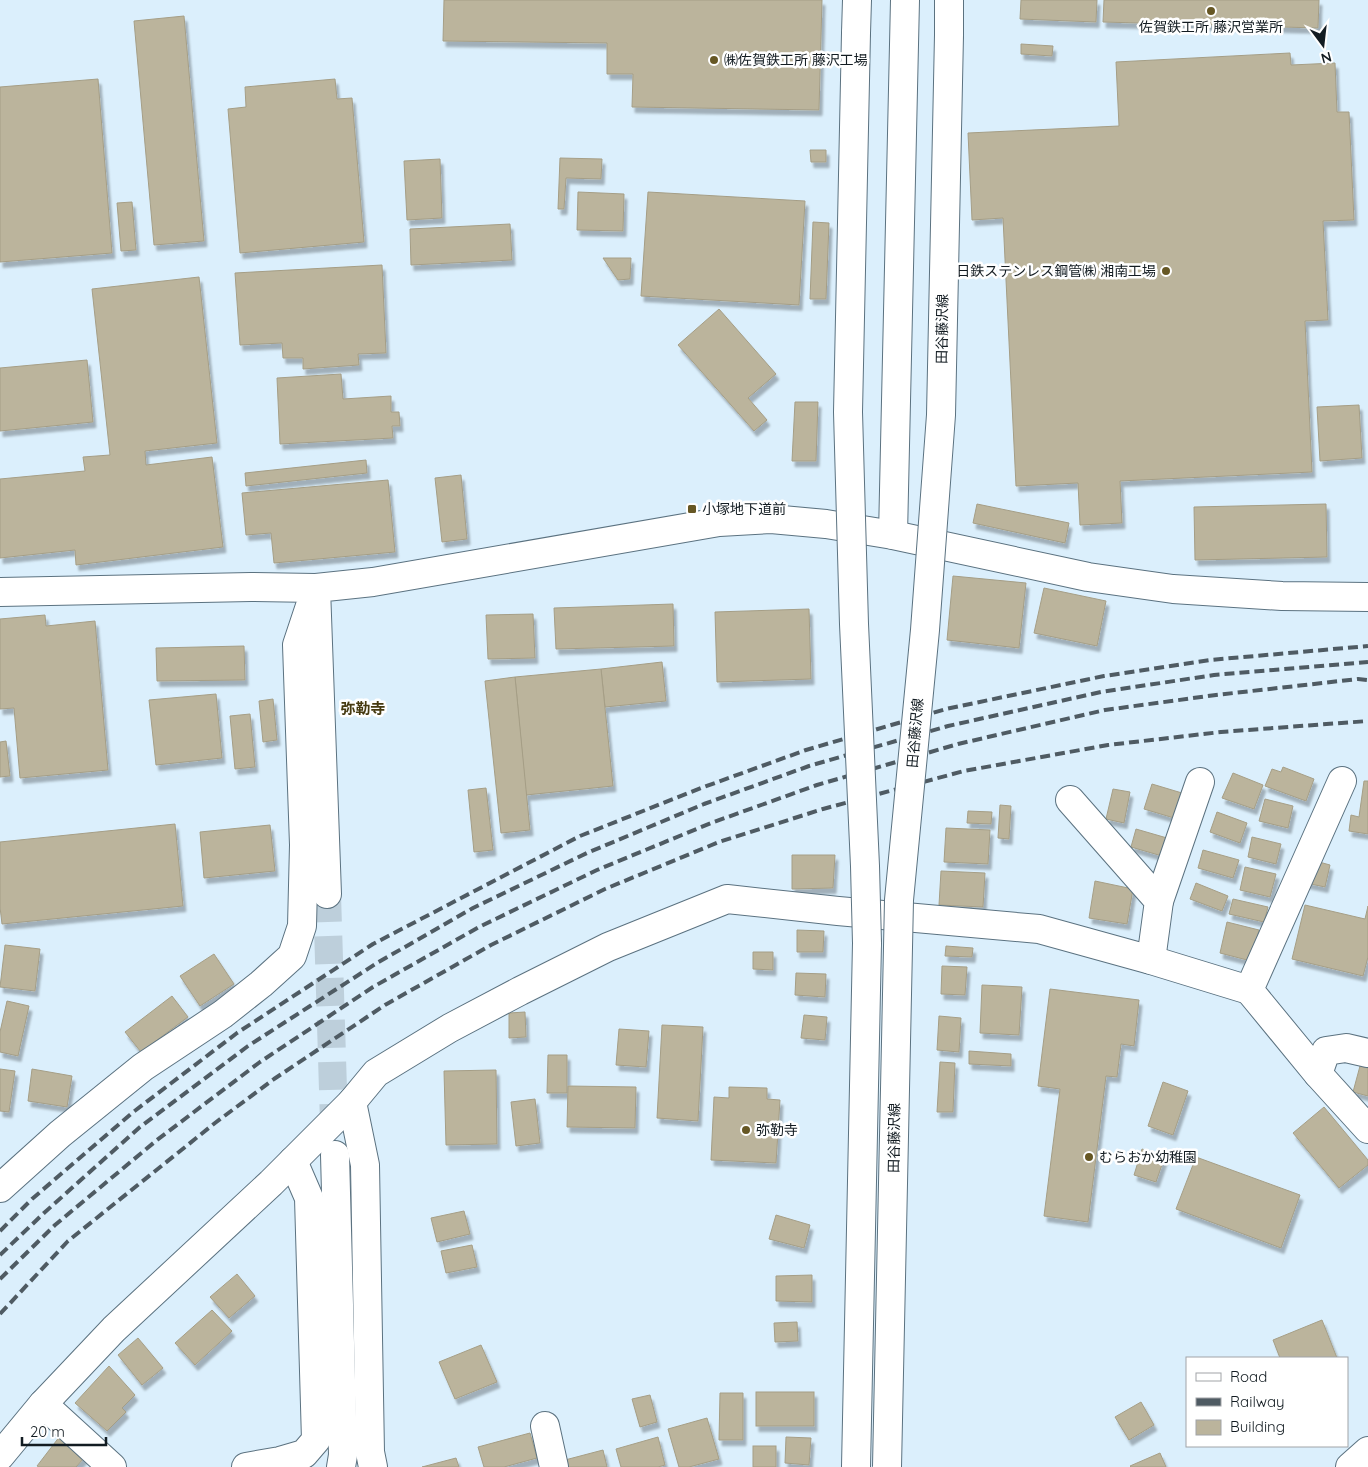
<svg xmlns="http://www.w3.org/2000/svg" width="1368" height="1467" viewBox="0 0 1368 1467" font-family="Quicksand,'Noto Sans JP',sans-serif">
<style>
.building{fill:#bbb49c;stroke:#a59e86;filter:url(#shadow)}
.lines{fill:none;stroke-linecap:round;stroke-linejoin:round}
.tertiary-tunnel{stroke:#bdcfdb;stroke-width:28;stroke-dasharray:28 14;stroke-linecap:butt}
.minor-casing{stroke:#5b7280;stroke-width:30}
.tertiary-casing{stroke:#5b7280;stroke-width:30}
.secondary-casing{stroke:#5b7280;stroke-width:30}
.minor{stroke:#fff;stroke-width:28}
.tertiary{stroke:#fff;stroke-width:28}
.secondary{stroke:#fff;stroke-width:28}
.rail{stroke:#4f5b63;stroke-width:4;stroke-dasharray:10 5;stroke-linecap:butt}
.secondary-bridge-casing{stroke:#5b7280;stroke-width:30;stroke-linecap:butt}
.secondary-bridge{stroke:#fff;stroke-width:28}
.poi-dot{fill:#665724;stroke:#fff;stroke-width:2}
.labels{text-anchor:middle;dominant-baseline:central;stroke-width:5;stroke-linejoin:round;paint-order:stroke}
.poi-label{font-size:14px;fill:#131c22;stroke:#fff;text-anchor:start}
.street-label{font-size:14px;fill:#131c22;stroke:#fff}
.neighbourhood-label{font-size:15px;font-weight:bold;fill:#463a11;stroke:#fff}
</style>
<defs>
<filter id="shadow"><feDropShadow dx="3" dy="5.5" stdDeviation="1" flood-color="#0004"/></filter>
</defs>
<rect width="100%" height="100%" fill="#dbeffc"/>
<g class="building">
<polygon points="444,0 822,0 819,110 632,107 633,74 607,74 607,43 443,41"/>
<polygon points="1021,0 1097,0 1096,22 1020,19"/>
<polygon points="1104,0 1319,0 1318,28 1103,22"/>
<polygon points="184,16 204,241 154,245 134,21"/>
<polygon points="1021,44 1053,46 1052,56 1021,54"/>
<polygon points="1290,53 1291,65 1335,63 1337,112 1349,112 1354,220 1323,221 1328,320 1305,321 1312,472 1120,481 1122,523 1080,525 1078,483 1016,486 1003,218 972,220 968,133 1119,126 1116,62"/>
<polygon points="98,79 112,253 0,262 0,87"/>
<polygon points="335,79 337,99 352,98 364,242 240,253 228,109 246,107 245,87"/>
<polygon points="810,150 826,150 826,162 811,162"/>
<polygon points="560,158 602,159 601,179 566,178 564,209 558,209"/>
<polygon points="440,159 442,218 407,220 404,161"/>
<polygon points="578,192 624,194 623,231 577,230"/>
<polygon points="648,192 805,201 799,305 641,296"/>
<polygon points="132,202 136,250 121,251 117,203"/>
<polygon points="813,222 829,223 826,299 810,299"/>
<polygon points="510,224 512,260 411,265 410,229"/>
<polygon points="603,258 631,258 630,279 618,280"/>
<polygon points="382,265 386,353 358,354 359,365 303,369 303,358 283,358 282,343 240,345 235,273"/>
<polygon points="199,277 217,443 145,451 146,465 212,457 223,547 76,565 75,550 0,558 0,479 85,471 83,457 110,455 92,289"/>
<polygon points="719,309 776,374 748,398 767,420 754,431 678,345"/>
<polygon points="87,360 93,422 0,431 0,368"/>
<polygon points="341,374 343,399 391,396 391,412 399,412 400,426 392,426 393,438 280,444 277,378"/>
<polygon points="795,402 818,402 816,461 792,461"/>
<polygon points="1359,405 1362,458 1320,461 1317,407"/>
<polygon points="366,460 367,473 246,486 245,473"/>
<polygon points="461,475 467,539 442,542 435,478"/>
<polygon points="388,480 395,552 274,563 271,533 246,535 242,493"/>
<polygon points="977,504 1069,523 1065,543 973,523"/>
<polygon points="1326,504 1327,557 1195,560 1194,507"/>
<polygon points="953,576 1026,583 1019,648 947,640"/>
<polygon points="1044,588 1106,601 1097,646 1034,633"/>
<polygon points="673,604 674,646 556,649 554,608"/>
<polygon points="809,609 811,679 717,682 715,612"/>
<polygon points="533,614 535,658 488,659 486,615"/>
<polygon points="45,615 46,626 95,621 108,770 20,778 14,708 0,709 0,619"/>
<polygon points="244,646 245,680 157,681 156,648"/>
<polygon points="662,662 666,701 605,707 601,669"/>
<polygon points="601,669 613,786 526,795 515,677"/>
<polygon points="515,677 530,830 501,833 485,681"/>
<polygon points="216,694 222,758 156,765 149,700"/>
<polygon points="273,699 277,740 263,742 259,701"/>
<polygon points="250,714 255,767 235,769 230,716"/>
<polygon points="6,741 10,776 0,777 0,742"/>
<polygon points="1283,767 1314,779 1306,801 1265,786 1272,769 1281,772"/>
<polygon points="1233,773 1263,785 1254,809 1222,798"/>
<polygon points="1364,781 1368,781 1368,834 1349,831 1351,815 1359,817"/>
<polygon points="1152,784 1182,793 1174,818 1144,809"/>
<polygon points="486,788 493,850 474,852 468,790"/>
<polygon points="1113,789 1130,792 1124,823 1106,819"/>
<polygon points="1265,799 1293,806 1288,828 1259,821"/>
<polygon points="1000,805 1011,806 1009,839 998,838"/>
<polygon points="968,811 992,812 991,824 967,823"/>
<polygon points="1217,812 1247,823 1240,843 1210,832"/>
<polygon points="175,824 183,906 2,924 0,907 0,842"/>
<polygon points="270,825 275,871 204,878 200,832"/>
<polygon points="946,828 990,830 988,864 944,862"/>
<polygon points="1136,829 1167,838 1162,856 1131,847"/>
<polygon points="1252,837 1281,844 1276,864 1248,857"/>
<polygon points="1203,850 1239,860 1233,878 1198,868"/>
<polygon points="792,855 835,855 833,888 792,889"/>
<polygon points="1312,860 1330,865 1325,887 1306,883"/>
<polygon points="1245,867 1276,874 1270,897 1240,890"/>
<polygon points="941,871 985,873 983,907 939,905"/>
<polygon points="1095,881 1133,889 1127,924 1089,918"/>
<polygon points="1196,883 1228,896 1222,911 1190,899"/>
<polygon points="1233,899 1268,907 1264,922 1229,914"/>
<polygon points="1305,905 1365,919 1368,906 1368,957 1363,976 1292,959"/>
<polygon points="1227,922 1259,930 1251,961 1220,953"/>
<polygon points="797,930 824,931 823,952 797,952"/>
<polygon points="5,945 40,949 35,991 0,987"/>
<polygon points="946,946 973,948 972,957 945,956"/>
<polygon points="753,952 773,952 773,970 753,969"/>
<polygon points="214,954 234,984 200,1006 180,976"/>
<polygon points="942,966 967,967 965,995 941,994"/>
<polygon points="796,973 826,974 825,997 795,995"/>
<polygon points="982,985 1022,987 1019,1035 980,1033"/>
<polygon points="1050,989 1139,1000 1134,1046 1121,1044 1117,1077 1106,1076 1088,1222 1044,1216 1060,1089 1038,1086"/>
<polygon points="172,996 188,1017 141,1052 125,1032"/>
<polygon points="7,1001 29,1006 18,1056 0,1052 0,1032"/>
<polygon points="525,1012 526,1037 509,1038 509,1013"/>
<polygon points="804,1015 827,1017 825,1040 801,1038"/>
<polygon points="939,1016 961,1018 959,1052 937,1050"/>
<polygon points="662,1025 703,1027 698,1121 657,1118"/>
<polygon points="619,1029 649,1031 646,1067 616,1065"/>
<polygon points="969,1051 1011,1054 1011,1066 969,1064"/>
<polygon points="548,1055 567,1055 567,1093 547,1093"/>
<polygon points="940,1062 955,1063 953,1112 937,1112"/>
<polygon points="1360,1066 1368,1068 1368,1096 1353,1092"/>
<polygon points="0,1069 15,1071 9,1112 0,1111"/>
<polygon points="32,1069 72,1076 67,1107 28,1101"/>
<polygon points="496,1070 497,1144 446,1145 444,1071"/>
<polygon points="1163,1082 1188,1091 1173,1135 1148,1126"/>
<polygon points="568,1086 636,1087 635,1128 567,1127"/>
<polygon points="729,1087 767,1088 767,1099 780,1100 776,1163 711,1160 714,1097 729,1098"/>
<polygon points="535,1099 540,1143 516,1146 511,1102"/>
<polygon points="1324,1107 1368,1160 1368,1165 1339,1188 1293,1133"/>
<polygon points="1142,1149 1165,1156 1156,1182 1134,1175"/>
<polygon points="1196,1157 1300,1195 1281,1248 1176,1209"/>
<polygon points="464,1211 470,1234 437,1242 431,1218"/>
<polygon points="776,1215 810,1225 804,1248 769,1239"/>
<polygon points="472,1245 477,1267 446,1273 441,1251"/>
<polygon points="237,1274 255,1296 229,1318 210,1297"/>
<polygon points="812,1275 812,1302 776,1301 776,1276"/>
<polygon points="212,1310 232,1331 195,1365 175,1343"/>
<polygon points="1322,1320 1337,1358 1280,1358 1273,1340"/>
<polygon points="797,1322 798,1341 775,1342 774,1323"/>
<polygon points="138,1338 163,1368 142,1385 118,1355"/>
<polygon points="481,1345 497,1382 455,1399 439,1362"/>
<polygon points="109,1366 135,1395 122,1408 126,1412 107,1431 75,1403"/>
<rect x="756" y="1392" width="58" height="34"/>
<polygon points="720,1393 743,1393 743,1440 719,1440"/>
<polygon points="650,1395 657,1422 640,1427 632,1399"/>
<polygon points="1141,1402 1154,1425 1129,1440 1115,1417"/>
<polygon points="707,1418 719,1459 689,1467 679,1467 668,1429"/>
<polygon points="530,1433 537,1458 504,1467 484,1467 478,1447"/>
<polygon points="60,1436 84,1458 76,1467 39,1467 37,1466"/>
<polygon points="658,1437 665,1465 658,1467 621,1467 616,1449"/>
<polygon points="786,1437 811,1438 809,1465 785,1463"/>
<rect x="753" y="1446" width="23" height="21"/>
<polygon points="603,1450 607,1467 567,1467 565,1460"/>
<polygon points="1160,1453 1166,1467 1131,1467 1130,1466"/>
<polygon points="456,1458 459,1467 422,1467"/>
</g>
<g class="lines">
<polyline class="tertiary-tunnel" points="327,894 335,1155"/>
<g class="minor-casing">
<g id="minor">
<polyline points="0,592 251,587 316,588 297,645 304,845 302,926 292,956 261,984 223,1014 143,1067 60,1134 0,1188"/>
<polyline points="1342,781 1249,990 1318,1074 1368,1129"/>
<polyline points="1070,800 1159,901 1151,960"/>
<polyline points="1159,901 1200,782"/>
<polyline points="1318,1074 1326,1051 1346,1048 1368,1053"/>
<polyline points="352,1102 365,1165 370,1452 373,1467"/>
<polyline points="43,1404 112,1467"/>
<polyline points="545,1426 554,1467"/>
<polyline points="246,1467 280,1461 304,1454 316,1440 309,1198 293,1161"/>
<polyline points="1350,1467 1368,1451"/>
</g>
</g>
<g class="tertiary-casing">
<g id="tertiary">
<polyline points="893,535 905,0"/>
<polyline points="327,894 316,588 373,582 719,522 771,519 826,524 893,535 1088,577 1173,589 1282,596 1368,597"/>
<polyline points="335,1155 343,1455 341,1467"/>
<polyline points="0,1456 43,1404 114,1329 271,1183 352,1102 376,1073 450,1028 520,991 608,947 727,899 838,911 1039,929 1151,960 1249,990"/>
</g>
</g>
<g class="secondary-casing">
<g id="secondary">
<polyline points="856,33 857,0"/>
<polyline points="949,35 949,0"/>
<polyline points="856,1467 867,943"/>
</g>
</g>
<use href="#minor" class="minor"/>
<use href="#tertiary" class="tertiary"/>
<use href="#secondary" class="secondary"/>
<g class="rail">
<polyline points="0,1231 32,1199 132,1113 237,1033 373,944 580,836 701,788 806,750 946,709 1104,676 1210,660 1368,646"/>
<polyline points="0,1255 44,1213 140,1127 248,1046 377,963 473,908 587,853 704,804 809,766 948,726 1101,692 1214,675 1368,662"/>
<polyline points="0,1279 55,1225 157,1140 260,1062 373,987 479,927 597,870 711,823 817,785 958,744 1105,710 1216,695 1358,679 1368,680"/>
<polyline points="0,1314 68,1241 215,1123 274,1079 385,1005 491,945 605,889 719,842 823,809 964,771 1108,745 1221,732 1368,721"/>
</g>
<g class="secondary-bridge-casing">
<g id="secondary-bridge">
<polyline points="856,33 848,412 854,624 865,866 867,943"/>
<polyline points="887,1467 899,900 925,630 941,415 949,35"/>
</g>
</g>
<use href="#secondary-bridge" class="secondary-bridge"/>
</g>
<g class="poi-dot">
<circle cx="1211" cy="11" r="5"/>
<circle cx="714" cy="60" r="5"/>
<circle cx="1166" cy="271" r="5"/>
<rect x="687" y="504" width="10" height="10" rx="2.5"/>
<circle cx="746" cy="1130" r="5"/>
<circle cx="1089" cy="1157" r="5"/>
</g>
<g class="labels">
<g class="poi-label">
<text x="1211" y="27" text-anchor="middle">佐賀鉄工所 藤沢営業所</text>
<text x="724" y="60">㈱佐賀鉄工所 藤沢工場</text>
<text x="1156" y="271" text-anchor="end">日鉄ステンレス鋼管㈱ 湘南工場</text>
<text x="702" y="509">小塚地下道前</text>
<text x="756" y="1130">弥勒寺</text>
<text x="1099" y="1157">むらおか幼稚園</text>
</g>
<g class="street-label">
<text transform="translate(942 329) rotate(-89)">田谷藤沢線</text>
<text transform="translate(915 733) rotate(-85)">田谷藤沢線</text>
<text transform="translate(894 1138) rotate(-89)">田谷藤沢線</text>
</g>
<g class="neighbourhood-label">
<text x="363" y="708">弥勒寺</text>
</g>
</g>
<rect x="1186" y="1357" width="162" height="90" fill="#ffffff" stroke="#a1a4a7"/>
<rect x="1196" y="1373" width="25" height="8" fill="#ffffff" stroke="#a1a4a7"/>
<text x="1230" y="1382" font-size="15" fill="#131c22">Road</text>
<rect x="1196" y="1398" width="25" height="8" fill="#4f5b63" stroke="#a1a4a7"/>
<text x="1230" y="1407" font-size="15" fill="#131c22">Railway</text>
<rect x="1196" y="1420" width="25" height="15" fill="#bbb49c" stroke="#a1a4a7"/>
<text x="1230" y="1432" font-size="15" fill="#131c22">Building</text>
<g transform="translate(1323 45) rotate(165)" stroke="#ffffff" stroke-width="4" paint-order="stroke">
<path d="M0-4L9 19L0 12L-9 19Z" fill="#131c22"/>
<text y="-8" font-size="14" font-weight="bold" text-anchor="middle" fill="#131c22">N</text>
</g>
<path d="M22 1437v8h84v-8" fill="none" stroke="#131c22" stroke-width="2.5"/>
<text x="30" y="1437" font-size="15" fill="#131c22" stroke="#ffffff" stroke-width="4" paint-order="stroke">20 m</text>
</svg>
